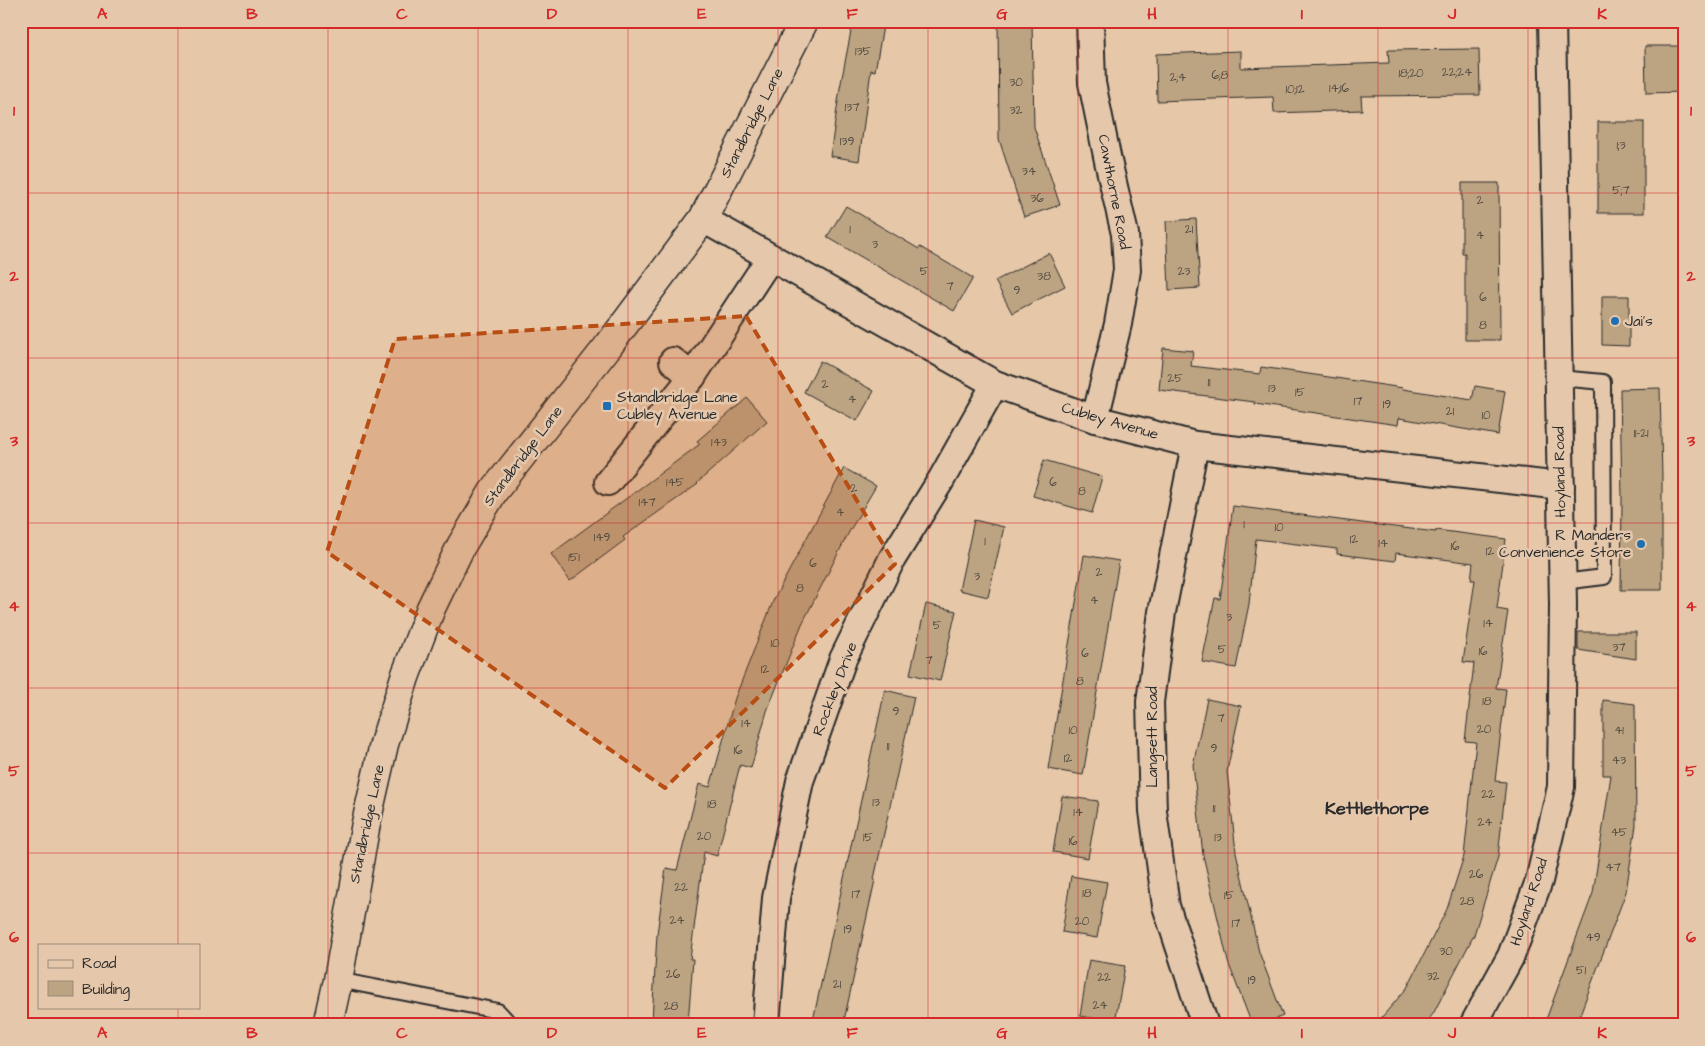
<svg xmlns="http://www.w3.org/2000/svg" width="1705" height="1046" viewBox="0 0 1705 1046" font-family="'Architects Daughter',sans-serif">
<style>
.building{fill:#bca381;stroke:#2b2b2b}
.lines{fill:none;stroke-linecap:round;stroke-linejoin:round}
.lane-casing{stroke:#2b2b2b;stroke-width:18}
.street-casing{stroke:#2b2b2b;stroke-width:30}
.secondary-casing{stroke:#2b2b2b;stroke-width:31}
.lane{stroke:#e5c8ac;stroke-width:14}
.street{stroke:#e5c8ac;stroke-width:26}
.secondary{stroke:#e5c8ac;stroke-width:28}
.marked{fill:#b94e14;fill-opacity:0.2;stroke:#b94e14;stroke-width:4;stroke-dasharray:10 6;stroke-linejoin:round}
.grid{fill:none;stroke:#d62828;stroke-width:1;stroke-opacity:0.55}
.poi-dot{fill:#1f6fb2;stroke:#e5c8ac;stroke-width:2}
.labels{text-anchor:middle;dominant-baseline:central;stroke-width:5;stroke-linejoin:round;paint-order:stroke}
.number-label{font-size:12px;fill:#4f4940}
.street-label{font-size:15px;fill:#2b2b2b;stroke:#e5c8ac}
.poi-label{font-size:15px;fill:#2b2b2b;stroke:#e5c8ac;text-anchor:start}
.quarter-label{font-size:18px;font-weight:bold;fill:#2b2b2b;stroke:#e5c8ac}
.neatline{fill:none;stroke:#d62828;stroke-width:2}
.grid-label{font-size:16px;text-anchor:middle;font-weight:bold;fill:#d62828}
</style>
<rect width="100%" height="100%" fill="#e6c8a9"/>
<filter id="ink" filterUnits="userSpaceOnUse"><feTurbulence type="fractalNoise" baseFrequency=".02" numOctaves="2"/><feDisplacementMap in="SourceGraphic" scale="10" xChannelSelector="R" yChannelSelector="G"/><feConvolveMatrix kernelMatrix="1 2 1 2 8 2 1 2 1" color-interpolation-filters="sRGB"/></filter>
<g filter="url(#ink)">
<g class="building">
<polygon points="853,21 884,21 875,71 871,70 859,161 830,156 840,88"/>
<polygon points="998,21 1032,21 1034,127 1060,205 1024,217 999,139"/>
<polygon points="1645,46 1684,46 1684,92 1646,93"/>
<polygon points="1479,49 1480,95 1361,96 1362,110 1274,113 1273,97 1157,101 1156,54 1241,51 1241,68 1389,63 1388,50"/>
<rect x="1598" y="122" width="46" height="91"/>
<polygon points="1462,183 1499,183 1500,340 1465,340 1465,253 1462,253"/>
<polygon points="846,206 919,249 920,247 973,278 954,311 827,237"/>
<polygon points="1196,219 1200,288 1169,290 1166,221"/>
<polygon points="1049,253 1065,286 1012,313 995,281"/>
<polygon points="1602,296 1629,296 1629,346 1602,345"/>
<polygon points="1163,348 1193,351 1191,366 1260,374 1261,367 1403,388 1403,389 1472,400 1475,386 1505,391 1498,435 1399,418 1398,425 1255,404 1255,402 1159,390"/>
<polygon points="820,361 874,391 857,421 804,392"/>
<polygon points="1660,388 1662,477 1662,590 1621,590 1622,499 1620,389"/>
<polygon points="747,398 767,421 697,483 698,484 623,537 625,540 570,581 551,554 700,444 697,441"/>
<polygon points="1044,460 1102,477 1092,513 1033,496"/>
<polygon points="844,468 876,486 849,532 802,624 767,711 751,768 740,765 717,856 704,852 690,959 693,959 688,1023 652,1020 657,934 666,868 677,870 699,784 710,787 735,698 774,599"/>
<polygon points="1233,506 1370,524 1436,532 1436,530 1506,539 1497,609 1508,611 1496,688 1506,689 1495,781 1506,782 1498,857 1474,935 1433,1014 1424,1025 1375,1025 1407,988 1447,909 1464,856 1476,742 1465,741 1474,663 1463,662 1475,580 1471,580 1473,563 1396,553 1395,561 1337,554 1337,549 1256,539 1249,604 1236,668 1202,662 1215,598 1220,599"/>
<polygon points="974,520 1004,527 988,597 959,590"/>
<polygon points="1084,555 1119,561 1083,775 1048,769"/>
<polygon points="926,604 956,611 940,681 910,674"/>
<polygon points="1578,632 1636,632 1636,659 1578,650"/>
<polygon points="885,690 914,697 874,879 875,880 843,1025 812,1025"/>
<polygon points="1207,699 1241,706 1227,771 1236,852 1259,952 1283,1016 1261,1025 1252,1025 1228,962 1203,855 1193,765"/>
<polygon points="1603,700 1635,704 1636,825 1626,892 1576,1025 1544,1025 1593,893 1611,775 1603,775"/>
<polygon points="1062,796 1098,801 1088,858 1053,852"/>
<polygon points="1071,876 1107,882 1097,938 1062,932"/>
<polygon points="1089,960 1125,966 1115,1022 1080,1016"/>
</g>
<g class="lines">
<g class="lane-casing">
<g id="lane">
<polyline points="1559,378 1603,382 1604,577 1563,582"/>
<polyline points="338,980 498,1011 511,1025"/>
</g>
</g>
<g class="street-casing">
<g id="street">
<polyline points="1090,21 1092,83 1108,161 1125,234 1127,270 1118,324 1095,419"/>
<polyline points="703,219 995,384 1095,419 1195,445 1561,486"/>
<polyline points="673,361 692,377"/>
<polyline points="1195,445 1162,612 1150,702 1153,811 1166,906 1205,1025"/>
<polyline points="608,482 692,377 770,258"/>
<polyline points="766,1025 776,898 800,781 843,659 892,559 941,480 995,384"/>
<polyline points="1473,1025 1511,956 1539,881 1561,787 1563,605 1552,21"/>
</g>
</g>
<g class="secondary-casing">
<polyline id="secondary" points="328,1025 338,980 366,823 384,744 405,677 431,608 461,546 493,492 609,345 703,219 804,21"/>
</g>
<use href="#lane" class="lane"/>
<use href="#street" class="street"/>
<use href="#secondary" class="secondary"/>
</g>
</g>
<path class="marked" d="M746,316L895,564L665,788L327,552L395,339Z"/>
<path class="grid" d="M178,21V945M328,21V1025M478,21V1025M628,21V1025M778,21V1025M928,21V1025M1078,21V1025M1228,21V1025M1378,21V1025M1528,21V1025M21,193H1684M21,358H1684M21,523H1684M21,688H1684M21,853H1684M178,1007V1025"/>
<g class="poi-dot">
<circle cx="1615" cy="321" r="5"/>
<rect x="602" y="401" width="10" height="10" rx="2.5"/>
<circle cx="1641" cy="544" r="5"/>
</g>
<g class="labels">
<g class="number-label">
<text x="863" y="51">135</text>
<text x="1457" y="72">22;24</text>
<text x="1411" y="73">18;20</text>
<text x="1220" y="75">6;8</text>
<text x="1178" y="77">2;4</text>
<text x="1016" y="82">30</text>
<text x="1339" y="88">14;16</text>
<text x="1295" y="89">10;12</text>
<text x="852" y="107">137</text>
<text x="1016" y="110">32</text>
<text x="847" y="141">139</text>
<text x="1621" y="145">1;3</text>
<text x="1029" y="171">34</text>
<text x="1621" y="190">5;7</text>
<text x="1037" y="198">36</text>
<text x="1480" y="200">2</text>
<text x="850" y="229">1</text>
<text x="1189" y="229">21</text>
<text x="1480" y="235">4</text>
<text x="875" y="244">3</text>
<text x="924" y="271">5</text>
<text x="1184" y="271">23</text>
<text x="1044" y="276">38</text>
<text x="950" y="286">7</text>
<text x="1017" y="290">9</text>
<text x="1483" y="297">6</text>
<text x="1483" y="325">8</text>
<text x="1175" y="378">25</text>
<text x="1209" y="382">11</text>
<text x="825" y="384">2</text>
<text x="1272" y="388">13</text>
<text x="1300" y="392">15</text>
<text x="852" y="399">4</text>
<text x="1358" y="401">17</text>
<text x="1387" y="404">19</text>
<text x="1450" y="411">21</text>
<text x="1486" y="415">10</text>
<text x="1641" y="433">11-21</text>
<text x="719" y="442">143</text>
<text x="675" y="482">145</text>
<text x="1053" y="482">6</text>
<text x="854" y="488">2</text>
<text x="1082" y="491">8</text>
<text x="647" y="502">147</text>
<text x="840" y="512">4</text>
<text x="1244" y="524">1</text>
<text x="1279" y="527">10</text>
<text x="602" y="537">149</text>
<text x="1354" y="539">12</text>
<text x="985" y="541">1</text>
<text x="1383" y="543">14</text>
<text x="1455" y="546">16</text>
<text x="1490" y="551">12</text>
<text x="574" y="557">151</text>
<text x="813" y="563">6</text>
<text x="1099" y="572">2</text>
<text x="977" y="576">3</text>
<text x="800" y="588">8</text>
<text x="1094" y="600">4</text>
<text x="1229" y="617">3</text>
<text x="1488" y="623">14</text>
<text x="937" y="625">5</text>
<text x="775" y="643">10</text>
<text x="1619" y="647">37</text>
<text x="1222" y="649">5</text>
<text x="1483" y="651">16</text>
<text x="1085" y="653">6</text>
<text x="929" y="660">7</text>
<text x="765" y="669">12</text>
<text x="1080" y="681">8</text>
<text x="1487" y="701">18</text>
<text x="896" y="711">9</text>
<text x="1221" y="718">7</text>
<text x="746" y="723">14</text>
<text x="1484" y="729">20</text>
<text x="1073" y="730">10</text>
<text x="1619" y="730">41</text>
<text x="888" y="746">11</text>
<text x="1214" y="748">9</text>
<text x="738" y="750">16</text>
<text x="1068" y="758">12</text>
<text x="1619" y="760">43</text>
<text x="1488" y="794">22</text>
<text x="876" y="802">13</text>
<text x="712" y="804">18</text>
<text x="1214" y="808">11</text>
<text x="1078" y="812">14</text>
<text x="1485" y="822">24</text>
<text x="1619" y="832">45</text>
<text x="704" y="836">20</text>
<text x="868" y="837">15</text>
<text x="1218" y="837">13</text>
<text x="1073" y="841">16</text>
<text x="1613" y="867">47</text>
<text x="1476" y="874">26</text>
<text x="681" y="887">22</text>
<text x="1087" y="893">18</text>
<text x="856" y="894">17</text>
<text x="1229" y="895">15</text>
<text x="1467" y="901">28</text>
<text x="677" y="920">24</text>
<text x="1082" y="921">20</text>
<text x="1236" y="923">17</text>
<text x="848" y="929">19</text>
<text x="1593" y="937">49</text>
<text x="1446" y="951">30</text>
<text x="1581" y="970">51</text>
<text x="673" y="974">26</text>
<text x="1433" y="976">32</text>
<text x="1104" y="977">22</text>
<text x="1252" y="980">19</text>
<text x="837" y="984">21</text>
<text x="1100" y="1005">24</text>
<text x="671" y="1006">28</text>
</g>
<g class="street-label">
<text transform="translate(752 123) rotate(-63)">Standbridge Lane</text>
<text transform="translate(1114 192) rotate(79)">Cawthorne Road</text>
<text transform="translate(1110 421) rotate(16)">Cubley Avenue</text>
<text transform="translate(523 456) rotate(-53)">Standbridge Lane</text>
<text transform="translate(1560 472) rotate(-91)">Hoyland Road</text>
<text transform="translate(835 689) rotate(-69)">Rockley Drive</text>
<text transform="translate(1152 737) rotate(-90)">Langsett Road</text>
<text transform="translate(367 824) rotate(-78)">Standbridge Lane</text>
<text transform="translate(1529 902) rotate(-72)">Hoyland Road</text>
</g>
<g class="poi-label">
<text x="1625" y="321">Jai's</text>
<text x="617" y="397">Standbridge Lane<tspan x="617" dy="17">Cubley Avenue</tspan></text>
<text x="1631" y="535" text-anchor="end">R Manders<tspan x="1631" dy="17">Convenience Store</tspan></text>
</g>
<g class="quarter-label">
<text x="1377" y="808">Kettlethorpe</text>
</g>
</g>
<rect width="1705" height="1046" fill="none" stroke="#e5c8ac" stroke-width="55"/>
<rect x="38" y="944" width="162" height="65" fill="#e5c8ac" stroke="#9b8978"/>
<rect x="48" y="960" width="25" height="8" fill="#e5c8ac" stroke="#9b8978"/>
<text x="82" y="968" font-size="15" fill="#2b2b2b">Road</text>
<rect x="48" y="981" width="25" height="15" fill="#bca381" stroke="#9b8978"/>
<text x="82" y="994" font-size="15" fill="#2b2b2b">Building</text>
<rect x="28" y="28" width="1650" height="990" class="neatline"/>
<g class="grid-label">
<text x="102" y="19">A</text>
<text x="252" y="19">B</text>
<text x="402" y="19">C</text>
<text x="552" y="19">D</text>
<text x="702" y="19">E</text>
<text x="852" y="19">F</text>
<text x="1002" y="19">G</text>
<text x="1152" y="19">H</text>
<text x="1302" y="19">I</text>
<text x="1452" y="19">J</text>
<text x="1602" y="19">K</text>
<text x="14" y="116">1</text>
<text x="1691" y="116">1</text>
<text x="14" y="281">2</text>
<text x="1691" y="281">2</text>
<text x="14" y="446">3</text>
<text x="1691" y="446">3</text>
<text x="14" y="611">4</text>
<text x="1691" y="611">4</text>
<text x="14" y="776">5</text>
<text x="1691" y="776">5</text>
<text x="14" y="942">6</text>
<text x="1691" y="942">6</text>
<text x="102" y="1038">A</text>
<text x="252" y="1038">B</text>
<text x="402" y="1038">C</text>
<text x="552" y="1038">D</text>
<text x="702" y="1038">E</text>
<text x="852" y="1038">F</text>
<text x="1002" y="1038">G</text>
<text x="1152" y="1038">H</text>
<text x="1302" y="1038">I</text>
<text x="1452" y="1038">J</text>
<text x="1602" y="1038">K</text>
</g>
</svg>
